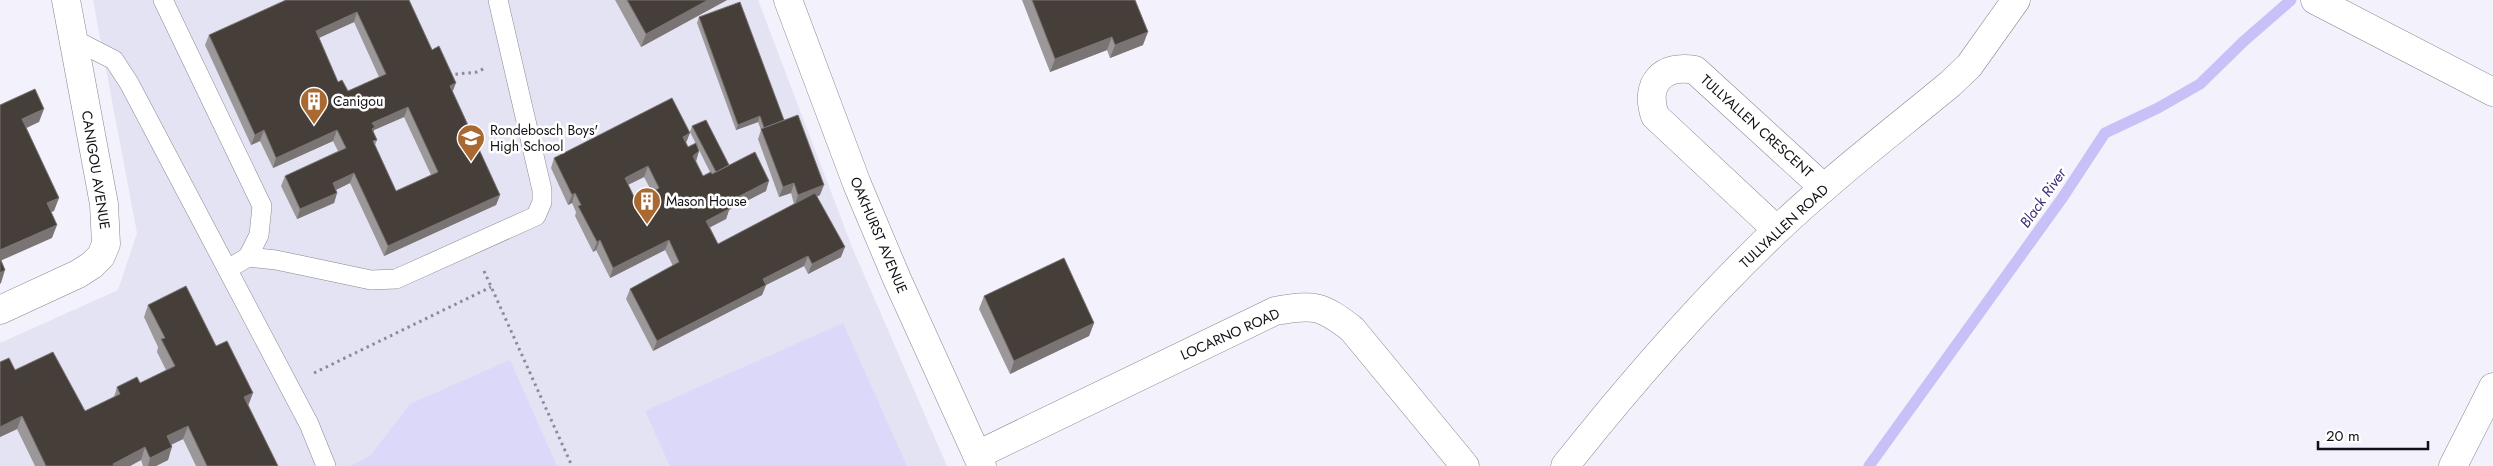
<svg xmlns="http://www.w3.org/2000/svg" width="2493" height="466" viewBox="0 0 2493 466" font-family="Jost,sans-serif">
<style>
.built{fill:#e4e3f3}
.green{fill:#dbd8fa}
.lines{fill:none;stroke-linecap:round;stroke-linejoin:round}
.stream{stroke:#c7c1f8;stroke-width:11}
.lane-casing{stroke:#878790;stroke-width:20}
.street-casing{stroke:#878790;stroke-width:29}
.path{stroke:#8b8b93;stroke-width:3;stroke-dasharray:2.5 4;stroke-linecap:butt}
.lane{stroke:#fff;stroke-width:19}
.street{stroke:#fff;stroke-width:28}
.wall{fill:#9c989a;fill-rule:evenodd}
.shaded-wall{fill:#7a7474}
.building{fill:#463f39;stroke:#7a7474;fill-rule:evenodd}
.labels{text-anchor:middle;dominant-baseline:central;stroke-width:5;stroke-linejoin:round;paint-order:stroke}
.poi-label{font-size:14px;fill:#111115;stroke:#fff;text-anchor:start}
.street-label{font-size:14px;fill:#111115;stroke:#fff}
.water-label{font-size:15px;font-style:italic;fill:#402d7a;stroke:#fff}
</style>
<rect width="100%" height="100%" fill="#f2f1fc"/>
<polygon class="built" points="93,0 758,0 852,247 947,466 0,466 0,343 118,290 137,233"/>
<g class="green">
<polygon points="843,323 907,466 670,466 645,411"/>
<polygon points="510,360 557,466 350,466 370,456 410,404"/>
</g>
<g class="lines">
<polyline class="stream" points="1869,466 2063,197 2105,133 2158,108 2200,84 2244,41 2291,0"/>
<g class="lane-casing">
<g id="lane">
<polyline points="163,0 262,206 259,235 248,257"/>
<polyline points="73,39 114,60 129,83 309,424 326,466"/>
<polyline points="228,269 248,257 276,260 371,280 396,279 536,216 542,202 542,190 498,0"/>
</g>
</g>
<g class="street-casing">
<g id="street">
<polyline points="788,0 857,184 897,279 982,466"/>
<polyline points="2315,0 2493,92"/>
<path d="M1777,230L1655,116C1644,84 1662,64 1695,70L1824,188"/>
<polyline points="0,310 78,274 92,265 101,256 106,244 104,204 66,0"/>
<path d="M977,455L1275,311C1314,304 1321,305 1352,329L1465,466"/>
<path d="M1565,466C1631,383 1700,303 1777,230C1832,178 1892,132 1950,84L1969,66L2016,0"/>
<polyline points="2453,466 2493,387"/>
</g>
</g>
<g class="path">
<polyline points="449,75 477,72 485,68"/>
<polyline points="484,271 572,466"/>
<polyline points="314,373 491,287"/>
</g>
<use href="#lane" class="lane"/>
<use href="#street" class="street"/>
</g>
<g class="wall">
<path d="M409,0L500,195L496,205L384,256L350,183L336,190L337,193L334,203L297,219L281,186L285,176L338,151L333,141L273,168L260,141L251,145L205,45L209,35ZM354,22L379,77L348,91L338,82L319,38ZM404,117L431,175L396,191L375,145L377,140L373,132L374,130Z"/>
<polygon points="615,0 727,0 641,47"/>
<polygon points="1022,0 1135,0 1143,45 1110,58 1107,50 1050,72"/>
<path d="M699,17L784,120L820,195L817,197L841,257L808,274L804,266L766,285L762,295L653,351L626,299L630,289L673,266L665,250L610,278L596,250L593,252L575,216L576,212L572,203L568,205L551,168L554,158L686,143L688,147L699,151L696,161L703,176L710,172L690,132L692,126L729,165L766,191L729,210L726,219L710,227L718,244L794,204L791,193L779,197L758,139L761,130L758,122L736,130L697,23ZM644,177L652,192L636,201L628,185Z"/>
<polygon points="984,296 1094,323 1089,336 1010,374 979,309"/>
<polygon points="148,305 216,346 248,406 278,466 196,466 183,439 171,445 168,460 156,466 143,466 141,460 130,466 35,466 17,429 0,437 0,362 85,411 114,397 117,387 140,383 166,370 157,352 158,347 144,317"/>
</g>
<g class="shaded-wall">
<polygon points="708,0 727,0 641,47 646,34"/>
<polygon points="357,12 354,22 312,41 316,31"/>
<polygon points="1148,32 1143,45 1110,58 1115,45"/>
<polygon points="1112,37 1107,50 1050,72 1055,59"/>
<polygon points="456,83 452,93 450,86"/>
<polygon points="408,107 404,117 374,130 371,138 372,123"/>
<polygon points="44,109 39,122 18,132 22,119"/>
<polygon points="760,116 758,122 736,130 738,125"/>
<polygon points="264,130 260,141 251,145 255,135"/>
<polygon points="337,130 333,141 273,168 276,158"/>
<polygon points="690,133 686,143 683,137"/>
<polygon points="699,151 696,161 693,156"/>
<polygon points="648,166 644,177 621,188 625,178"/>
<polygon points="354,173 350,183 329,193 333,183"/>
<polygon points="769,181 766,191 729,210 726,219 703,231 706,221 726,203"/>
<polygon points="794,183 791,193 779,197 783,187"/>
<polygon points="824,185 820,195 795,205 798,195"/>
<polygon points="337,193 334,203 297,219 300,209"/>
<polygon points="575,193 572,203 568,205 572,195"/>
<polygon points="500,195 496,205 384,256 388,246"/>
<polygon points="59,198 54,211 42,216 47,203"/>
<polygon points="57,225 52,238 0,261 0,250"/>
<polygon points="600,240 596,250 593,252 597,242"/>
<polygon points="669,240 665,250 610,278 613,268"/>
<polygon points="845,247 841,257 808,274 812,264"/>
<polygon points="808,256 804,266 766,285 762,295 653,351 657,341 763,279"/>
<polygon points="5,270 1,283 0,284 0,273"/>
<polygon points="1094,323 1089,336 1010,374 1014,361"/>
<polygon points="253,393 248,406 244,397"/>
<polygon points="22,416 17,429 0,437 0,427"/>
<polygon points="188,426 183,439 162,449 167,436"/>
<polygon points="145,447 141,460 130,466 113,466 113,464"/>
<polygon points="172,447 168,460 156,466 148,466 150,458"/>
</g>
<g class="building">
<path d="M286,0H409L432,50L439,46L456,83L450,86L500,195L388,246L354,173L333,183L337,193L300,209L285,176L346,148L337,130L276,158L264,130L255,135L209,35ZM357,12L386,74L348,91L342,80L338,82L316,31ZM408,107L438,172L396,191L373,141L377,140L372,129L375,127L372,123Z"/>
<polygon points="627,0 708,0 646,34"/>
<polygon points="1032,0 1135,0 1148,32 1115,45 1112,37 1055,59"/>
<polygon points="740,2 784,120 764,128 760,116 738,125 699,17"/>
<polygon points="35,89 44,109 22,119 59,198 47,203 57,225 0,250 0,105"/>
<path d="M672,98L690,133L683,137L688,147L696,143L699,151L693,156L703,176L711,172L712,174L755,152L769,181L726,203L729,209L706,221L718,244L815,193L845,247L812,264L808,256L763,279L766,285L657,341L630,289L679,262L669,240L613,268L600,240L597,242L578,206L581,205L575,193L572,195L554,158ZM648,166L659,188L636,201L625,178Z"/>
<polygon points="798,115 824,185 798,195 794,183 783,187 761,129"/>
<polygon points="706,120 729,165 716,172 692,126"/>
<polygon points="0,258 5,270 0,273"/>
<polygon points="1064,258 1094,323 1014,361 984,296"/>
<polygon points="186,286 216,346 227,341 253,393 244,397 278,466 207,466 188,426 167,436 172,447 150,458 145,447 113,464 114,466 46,466 22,416 0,427 0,362 9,358 15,370 53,352 85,411 120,394 117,387 137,377 140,383 175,366 161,339 165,338 148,305"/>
</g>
<defs>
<g id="building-pin" transform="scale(1.4375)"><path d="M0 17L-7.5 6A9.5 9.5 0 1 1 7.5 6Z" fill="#a96931" stroke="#fff"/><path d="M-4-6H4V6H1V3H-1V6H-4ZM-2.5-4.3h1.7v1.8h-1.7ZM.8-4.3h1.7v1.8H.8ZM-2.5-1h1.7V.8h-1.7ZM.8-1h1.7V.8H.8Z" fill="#fff"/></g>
<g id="school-pin" transform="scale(1.4375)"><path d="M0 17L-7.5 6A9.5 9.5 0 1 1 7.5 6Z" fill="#a96931" stroke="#fff"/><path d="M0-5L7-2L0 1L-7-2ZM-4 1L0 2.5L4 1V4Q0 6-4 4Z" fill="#fff"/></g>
</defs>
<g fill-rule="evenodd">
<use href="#building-pin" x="314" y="101"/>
<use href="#school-pin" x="471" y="138"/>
<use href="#building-pin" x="647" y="201"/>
</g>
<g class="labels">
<g class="poi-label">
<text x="333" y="101">Canigou</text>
<text x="490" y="130">Rondebosch Boys'<tspan x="490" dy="16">High School</tspan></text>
<text x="666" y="201">Mason House</text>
</g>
<g class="street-label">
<text transform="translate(1757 126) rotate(42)">TULLYALLEN CRESCENT</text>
<text transform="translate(96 170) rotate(81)">CANIGOU AVENUE</text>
<text transform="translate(1784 226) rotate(-43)">TULLYALLEN ROAD</text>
<text transform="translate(879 235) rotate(67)">OAKHURST AVENUE</text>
<text transform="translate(1230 334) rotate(-24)">LOCARNO ROAD</text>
</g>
<g class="water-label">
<text transform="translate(2043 198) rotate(-55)">Black River</text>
</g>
</g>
<path d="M2318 441v8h110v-8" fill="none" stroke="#111115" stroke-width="2.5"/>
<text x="2326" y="441" font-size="15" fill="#111115" stroke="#ffffff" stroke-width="4" paint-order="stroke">20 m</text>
</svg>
